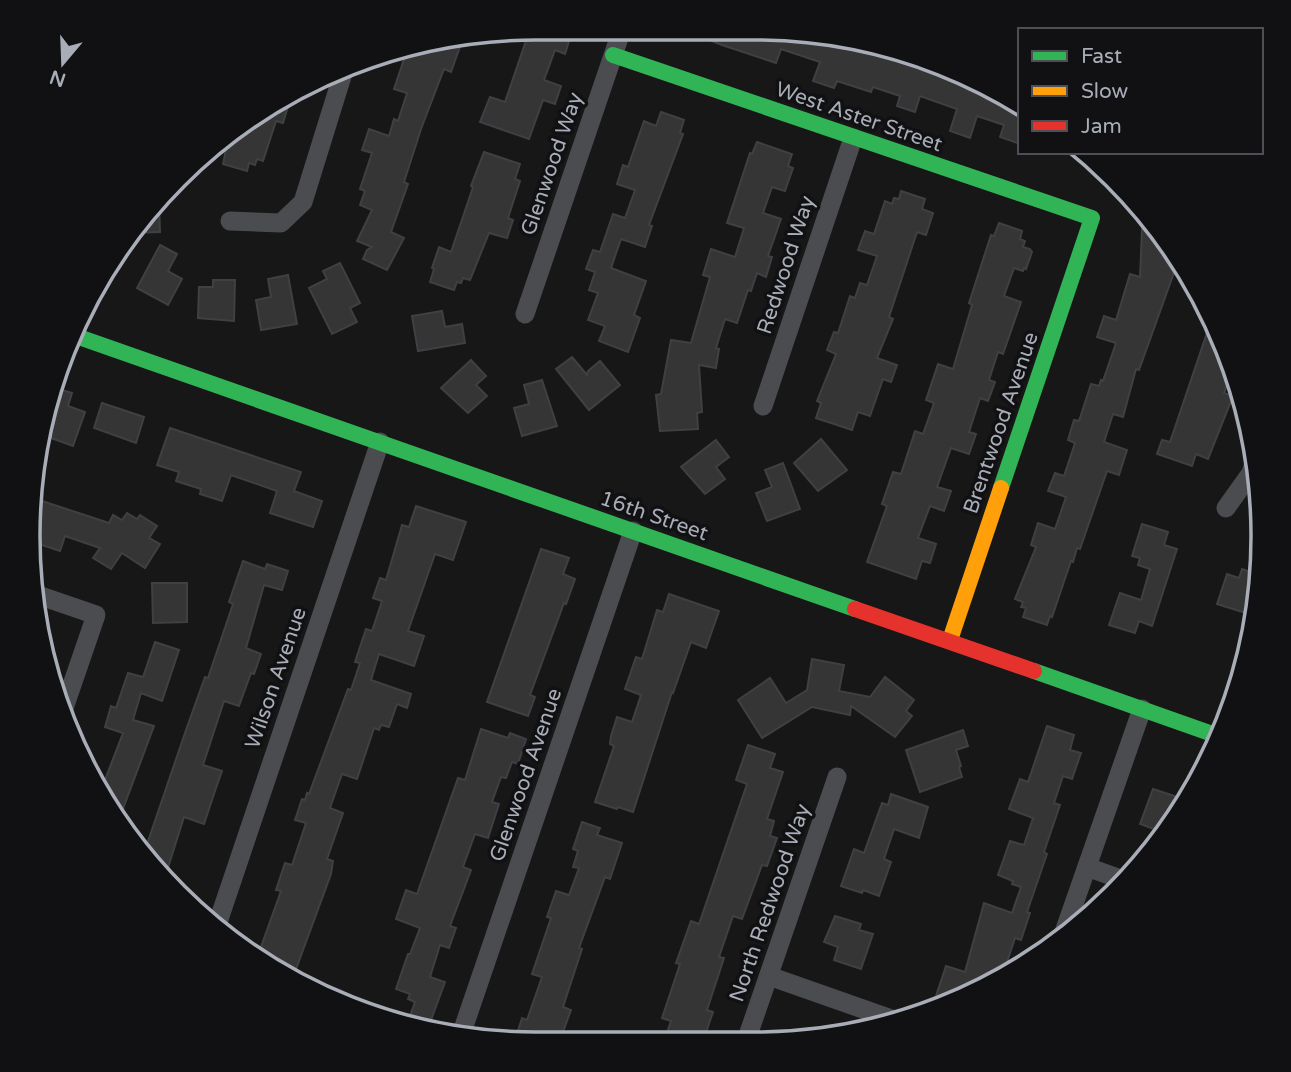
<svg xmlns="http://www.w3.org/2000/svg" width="1291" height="1072" viewBox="0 0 1291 1072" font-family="'Varela Round',sans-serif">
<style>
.building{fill:#353536;stroke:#3f4043;stroke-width:2}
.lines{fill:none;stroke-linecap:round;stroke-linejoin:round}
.street{stroke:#4b4c50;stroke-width:19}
.fast{stroke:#30b455;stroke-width:16}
.slow{stroke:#ff9f0a;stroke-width:16}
.jam{stroke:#e5322d;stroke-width:16}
.labels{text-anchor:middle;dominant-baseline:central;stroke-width:7;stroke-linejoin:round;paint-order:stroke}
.street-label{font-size:21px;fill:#a8adb8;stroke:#111113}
.rim{fill:none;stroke:#a8adb8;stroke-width:3.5}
</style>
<rect width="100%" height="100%" fill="#171717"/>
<g class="building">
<polygon points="565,28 564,32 571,35 565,54 555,50 544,80 561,86 555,104 543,100 529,139 480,122 490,97 505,102 530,29"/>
<polygon points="692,30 821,32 946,71 945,73 991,88 1020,109 1020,144 1000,137 1004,125 977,116 970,138 950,131 957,109 920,96 915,112 897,106 900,96 873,87 871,92 837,81 834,88 813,81 820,62 781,49 776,63 722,45 692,33"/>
<polygon points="463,38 451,72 444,69 421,129 404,182 408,184 391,232 404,238 387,270 363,259 367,250 372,247 357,241 372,210 360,205 365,191 360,189 372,153 362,150 369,129 389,136 394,119 398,121 407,93 394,89 405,56 391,51 405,45"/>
<polygon points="278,99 289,103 283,123 276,121 263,161 257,159 255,165 249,163 247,171 223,164 229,134"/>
<polygon points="661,112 684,120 680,133 683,134 649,225 652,226 645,247 621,239 611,268 646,281 634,315 640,318 628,352 599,341 605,326 588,320 598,293 589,290 595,272 586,269 593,250 600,252 613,214 625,218 635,190 617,184 623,165 628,167 644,121 656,126"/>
<polygon points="757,142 792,154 788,166 793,168 785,191 772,187 763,213 781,219 768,256 772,257 766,277 757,273 751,291 748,290 737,323 725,319 716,348 719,349 716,368 699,365 702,412 697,413 698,429 660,431 656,395 661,394 671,340 691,343 710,277 703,275 711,249 735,257 744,228 727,223 750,153 752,154"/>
<polygon points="484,152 520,164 515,179 520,181 508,218 513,220 507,238 489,233 470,280 463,278 461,283 457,282 454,290 430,282 434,269 432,268 439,247 451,252 473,187 471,186"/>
<polygon points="901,191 925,199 922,209 933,213 926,235 917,232 889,317 893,319 877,358 897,365 891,382 883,379 870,416 858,412 852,430 816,418 821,403 817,401 836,354 827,350 834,332 838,333 850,296 855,298 860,283 867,285 877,256 858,250 865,231 874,234 885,201 892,204 894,198 899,199"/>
<polygon points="159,202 160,232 132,233 147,215"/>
<polygon points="999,223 1022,231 1020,239 1025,241 1023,247 1030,249 1032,252 1026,269 1024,268 1023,271 1014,268 1004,296 1021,302 1003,354 998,352 989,380 995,382 988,401 980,398 969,432 976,434 969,454 951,448 937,487 951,491 944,511 930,506 918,538 936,544 930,563 922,561 916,579 867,562 887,506 882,504 893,472 901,474 915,431 923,434 934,403 926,400 938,364 953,369 972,305 969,303 991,235 994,236"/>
<polygon points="1142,229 1158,230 1177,253 1185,267 1176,267 1139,370 1136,369 1123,417 1113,414 1104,442 1127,450 1119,475 1107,471 1080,549 1077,548 1073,562 1071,561 1052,617 1050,616 1047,625 1023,617 1026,608 1021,607 1023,602 1015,599 1036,547 1031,545 1038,523 1055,529 1066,497 1048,491 1055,473 1064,476 1075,443 1068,440 1074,420 1079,421 1091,384 1099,386 1101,380 1103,381 1116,343 1097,337 1104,316 1116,320 1130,274 1140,277"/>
<polygon points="160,245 177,254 168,271 182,279 168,305 137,288"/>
<polygon points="340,263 360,303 350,308 357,322 332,334 309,288 327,279 323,271"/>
<polygon points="288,275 297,324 261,330 256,300 271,297 268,279"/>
<polygon points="213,280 235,280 234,321 198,318 199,287 213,287"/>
<polygon points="442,311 445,327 462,324 465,343 418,351 412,316"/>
<polygon points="1212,318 1224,341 1233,369 1224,393 1233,396 1208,459 1196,454 1192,466 1157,454 1162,440 1170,442"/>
<polygon points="572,357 587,375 588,371 600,361 620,385 589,410 556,369"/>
<polygon points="471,360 486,376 476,385 487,396 468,413 441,388"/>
<polygon points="542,380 557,426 522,436 514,408 529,404 524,385"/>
<polygon points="52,387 72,393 68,406 85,412 73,446 43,435"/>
<polygon points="102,403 144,417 136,443 94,428"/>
<polygon points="170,428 301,472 294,491 322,501 313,527 270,513 277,491 231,475 222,501 200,494 201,489 176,481 179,472 157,465"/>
<polygon points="821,439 847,470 818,491 794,463"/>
<polygon points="716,440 729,457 716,467 725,479 705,494 681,467"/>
<polygon points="783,463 800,509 767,521 756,493 772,487 765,470"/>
<polygon points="30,497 109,523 113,515 122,520 127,513 137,519 140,515 157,526 149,538 160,544 145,568 122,553 111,569 93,558 100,548 65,536 60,551 30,541"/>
<polygon points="416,506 466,522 453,560 435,554 408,631 424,636 414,666 379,654 371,680 411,694 407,708 397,704 389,727 381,725 379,730 374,728 357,779 342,774 330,808 343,813 327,859 333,861 331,874 292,980 257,958 281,891 276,890 285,863 292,865 306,823 295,820 302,799 305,800 307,793 309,794 348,689 351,690 360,663 355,662 366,629 372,631 382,601 373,598 380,578 386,580 402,525 409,527"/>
<polygon points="1142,524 1168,532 1164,545 1177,549 1152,626 1139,621 1135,633 1109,625 1120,593 1141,600 1150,569 1138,565 1140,558 1132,556"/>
<polygon points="541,549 569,558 563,574 575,579 566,604 564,603 530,695 535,697 528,716 487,702"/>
<polygon points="243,561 265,569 267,564 288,571 282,590 264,585 246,648 261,654 254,674 251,673 239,706 224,701 203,765 222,771 215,791 204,824 184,817 165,877 144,853 186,730 205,677 208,678 233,604 229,602"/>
<polygon points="1242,569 1259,575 1258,586 1249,614 1217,604 1227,574 1239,578"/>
<polygon points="152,583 187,583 187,622 153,623"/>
<polygon points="669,594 719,611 706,648 691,642 673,693 672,692 633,812 618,807 617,809 595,802 614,746 610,744 611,736 617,717 632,722 641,695 625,689 636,657 642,659 657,610 663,612"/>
<polygon points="155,642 179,650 162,701 141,693 133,720 154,726 121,814 109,810 100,793 123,733 105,727 111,706 116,708 128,673 143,677"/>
<polygon points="812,659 844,665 839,691 870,697 885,677 914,700 906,711 912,716 895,737 851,706 850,715 812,707 762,738 738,700 770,678 786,703 807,690"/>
<polygon points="1047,726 1074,735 1070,750 1081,753 1072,779 1063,776 1054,803 1060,805 1044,852 1047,854 1027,912 1030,913 1021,940 1015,938 1002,977 954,1003 936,996 946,966 965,972 984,903 1012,913 1021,887 1012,884 1013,881 998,875 1010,841 1024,845 1033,818 1009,809 1020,779 1028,782"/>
<polygon points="481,729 508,738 510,733 526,739 518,764 512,762 506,778 501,777 492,802 499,804 488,838 475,834 463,867 471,870 450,926 456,928 449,948 440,945 430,977 445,982 428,1028 407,1024 415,1002 408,999 410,994 396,989 408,954 410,954 420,928 396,919 406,890 417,894 458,778 465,780"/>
<polygon points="963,730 968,746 956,750 961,766 959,767 962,777 920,792 906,750"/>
<polygon points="748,745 775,754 770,768 783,772 767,819 774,821 770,836 777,838 767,866 762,865 742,919 733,916 719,957 724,958 707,1010 713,1012 702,1044 663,1044 671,1021 662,1018 680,964 676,963 691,921 699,924 747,784 736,780"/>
<polygon points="1153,789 1187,800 1178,818 1165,833 1140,824"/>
<polygon points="891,794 928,807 919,838 894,829 884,859 891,862 879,896 863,890 862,893 841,886 854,849 864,853 882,803 888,805"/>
<polygon points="582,822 600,828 597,835 622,843 610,879 605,877 579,948 582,949 563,1007 571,1010 559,1043 534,1043 516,1037 522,1018 527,1020 542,977 532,974 551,918 547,917 556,891 569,895 579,868 573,867 578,851 573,849"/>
<polygon points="835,916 861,924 859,930 873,934 861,969 834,960 838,947 824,942"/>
</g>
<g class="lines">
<g class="street">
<polyline points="230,221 281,223 303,202 344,70"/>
<polyline points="525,314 622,29"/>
<polyline points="763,406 853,138"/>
<polyline points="1226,508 1251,473 1255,460"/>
<polyline points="32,593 96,615 62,714"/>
<polyline points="1087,867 1126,881"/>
<polyline points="216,928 380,442"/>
<polyline points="1062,938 1142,709"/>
<polyline points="769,976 897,1021"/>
<polyline points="461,1035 633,531"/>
<polyline points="745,1044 837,777"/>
</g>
<g class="fast">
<polyline points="613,55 1092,218 1001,488"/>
<polyline points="73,335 855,609"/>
<polyline points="1034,671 1221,737"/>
</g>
<polyline class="slow" points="950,640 1001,488"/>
<polyline class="jam" points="855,609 1034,671"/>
</g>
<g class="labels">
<g class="street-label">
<text transform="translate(859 117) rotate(19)">West Aster Street</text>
<text transform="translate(552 164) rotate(-71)">Glenwood Way</text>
<text transform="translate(786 265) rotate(-72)">Redwood Way</text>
<text transform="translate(1001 423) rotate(-71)">Brentwood Avenue</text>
<text transform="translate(654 516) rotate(19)">16th Street</text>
<text transform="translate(276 678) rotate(-71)">Wilson Avenue</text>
<text transform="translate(526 775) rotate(-71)">Glenwood Avenue</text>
<text transform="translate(770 903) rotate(-71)">North Redwood Way</text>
</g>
</g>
<path d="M0 0H1291V1072H0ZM536 40H755A496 496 0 0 1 1251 536V536A496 496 0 0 1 755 1032H536A496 496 0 0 1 40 536V536A496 496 0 0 1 536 40Z" fill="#111113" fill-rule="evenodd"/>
<path class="rim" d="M536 40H755A496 496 0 0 1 1251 536V536A496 496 0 0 1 755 1032H536A496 496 0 0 1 40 536V536A496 496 0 0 1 536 40Z"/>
<rect x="1018" y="28" width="245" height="126" fill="#111113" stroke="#4d4f55" stroke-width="2"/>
<rect x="1032" y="51" width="35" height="10" fill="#30b455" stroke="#4d4f55" stroke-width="2"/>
<text x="1081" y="63" font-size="21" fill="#a8adb8">Fast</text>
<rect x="1032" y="86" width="35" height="10" fill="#ff9f0a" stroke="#4d4f55" stroke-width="2"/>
<text x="1081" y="98" font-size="21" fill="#a8adb8">Slow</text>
<rect x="1032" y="121" width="35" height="10" fill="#e5322d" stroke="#4d4f55" stroke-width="2"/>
<text x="1081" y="133" font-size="21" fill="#a8adb8">Jam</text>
<g transform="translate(63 63) rotate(199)" stroke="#111113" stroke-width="5" paint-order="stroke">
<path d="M0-5L12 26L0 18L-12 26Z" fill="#a8adb8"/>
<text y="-10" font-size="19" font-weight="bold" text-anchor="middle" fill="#a8adb8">N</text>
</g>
</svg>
